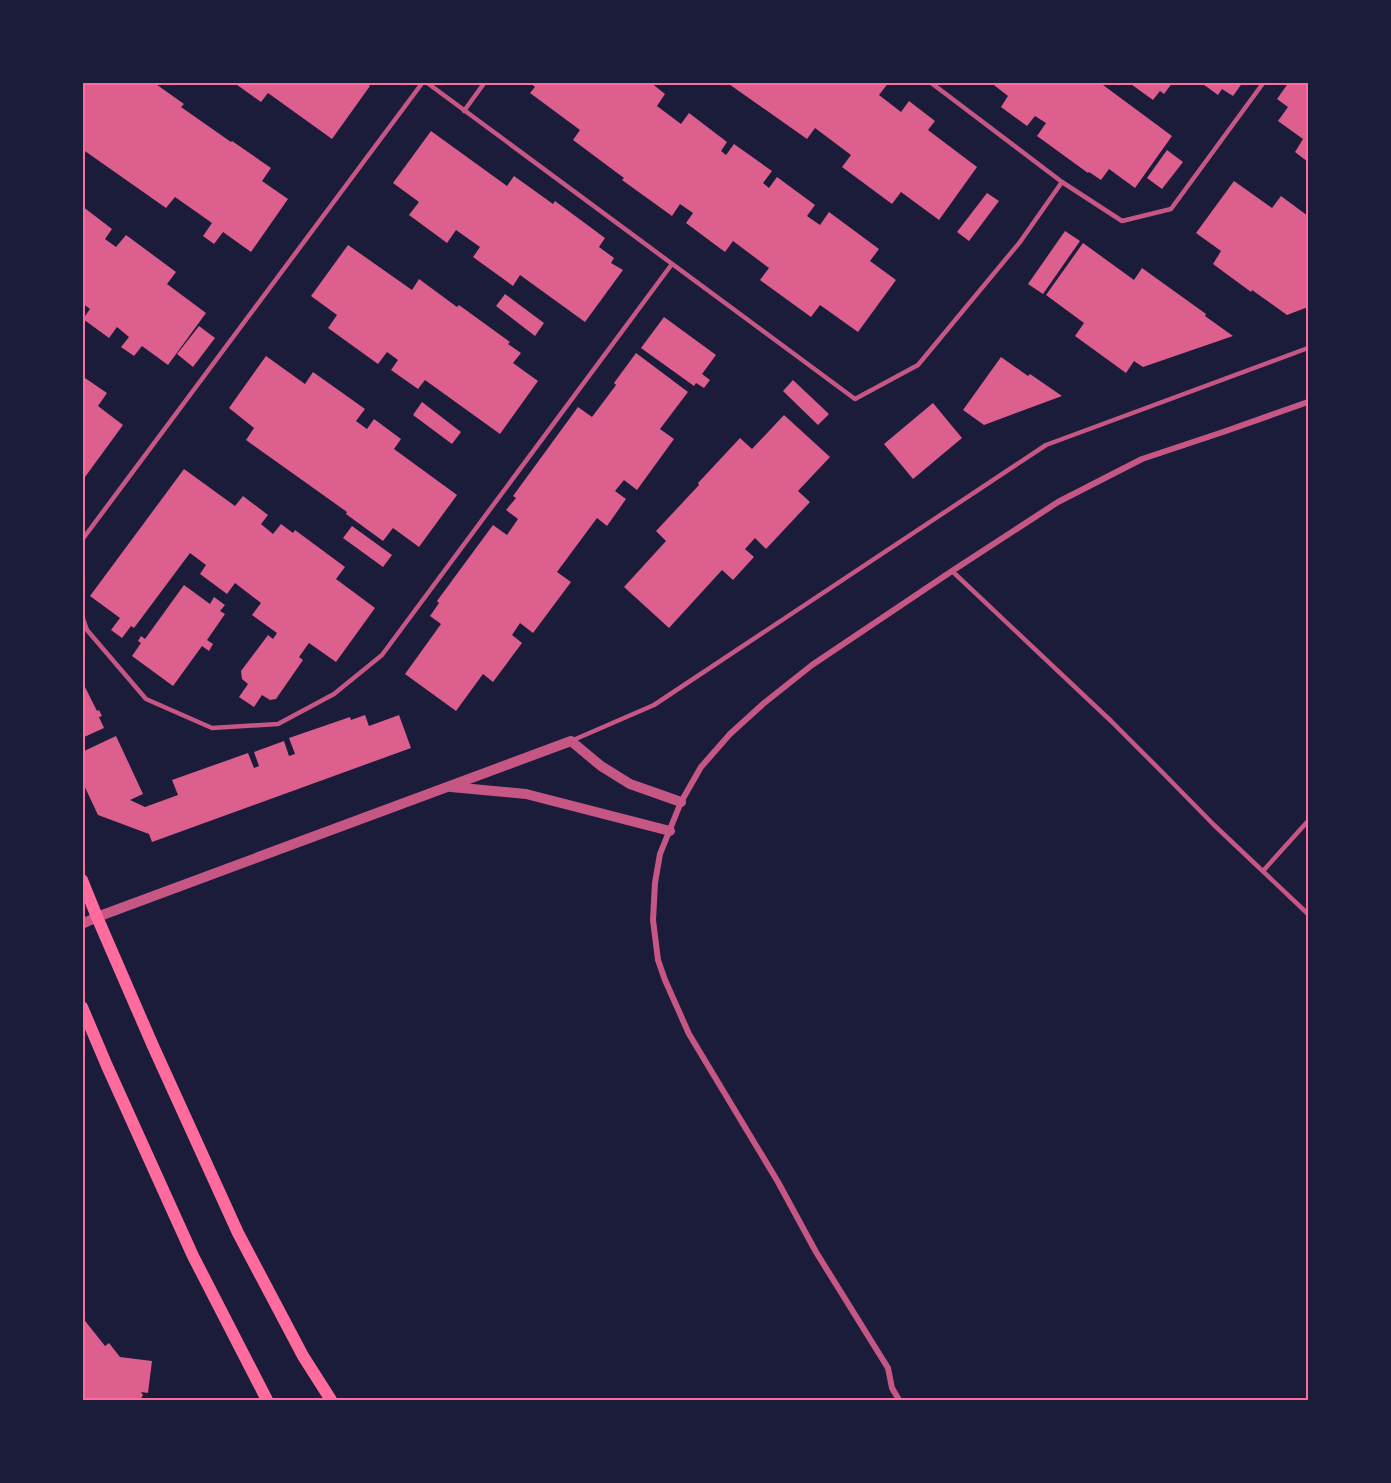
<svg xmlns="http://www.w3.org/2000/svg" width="1391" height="1483" viewBox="0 0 1391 1483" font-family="'DM Sans',sans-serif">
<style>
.building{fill:#dd5f8e}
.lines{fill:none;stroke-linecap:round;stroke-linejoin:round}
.service{stroke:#c65784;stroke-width:4.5}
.minor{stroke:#c65784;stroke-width:6}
.tertiary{stroke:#c65784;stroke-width:10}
.secondary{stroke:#ff6b9d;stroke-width:12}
.neatline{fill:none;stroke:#ff6b9d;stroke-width:2}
</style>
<rect width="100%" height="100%" fill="#1b1b3a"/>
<g class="building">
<polygon points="82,82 153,82 184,104 181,107 231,142 232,141 271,168 262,181 288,199 251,252 223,232 214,244 203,236 212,223 175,197 166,208 82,149 82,136 85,132 82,130"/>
<polygon points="233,82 365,82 370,86 332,139 268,93 261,102"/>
<polygon points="529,82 650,82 665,94 657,106 681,124 689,113 727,142 721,151 726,155 734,144 772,171 763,183 769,188 777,177 815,205 807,216 820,225 829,212 879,249 870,261 896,280 858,332 820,305 811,317 760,280 769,268 733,241 725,252 686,223 693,213 680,204 672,216 622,180 624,178 573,140 580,130 530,93 535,87"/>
<polygon points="726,82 889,82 879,95 901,112 909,101 935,121 928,130 977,167 939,220 901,192 892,204 842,167 851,155 815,128 807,139"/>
<polygon points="990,82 1099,82 1172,136 1135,188 1109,169 1101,180 1089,172 1088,173 1037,136 1046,123 1035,116 1027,126 1001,107 1008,96"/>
<polygon points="1128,82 1173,82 1164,94 1160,91 1153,100"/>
<polygon points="1200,82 1243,82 1233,96 1222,89 1218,95"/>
<polygon points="1289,82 1308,82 1308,162 1295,152 1303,139 1278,121 1288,107 1277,99"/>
<polygon points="431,131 507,186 514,176 553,204 555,201 605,238 599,247 614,258 611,263 623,270 585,322 520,275 513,286 473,257 480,247 456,230 447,243 409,215 419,202 393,183"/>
<polygon points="1167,150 1183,162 1162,189 1147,178"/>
<polygon points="1234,181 1272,208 1281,196 1308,216 1308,307 1287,315 1252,290 1251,292 1213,264 1221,251 1196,233"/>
<polygon points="987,193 999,201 969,241 957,232"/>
<polygon points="82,206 112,229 105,239 116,247 126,235 176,272 167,284 206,313 168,365 142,346 134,356 121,347 129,337 117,327 109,338 83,319 90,309 82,303"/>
<polygon points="1065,231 1080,241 1043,294 1028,284"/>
<polygon points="1083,243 1134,280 1142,268 1206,314 1205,316 1233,336 1143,367 1134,361 1126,373 1075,336 1084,323 1046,295"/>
<polygon points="348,245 412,290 419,279 457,307 459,305 510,342 508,344 521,353 513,363 538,381 500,434 425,380 418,389 391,370 398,360 387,352 378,364 328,328 337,315 311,296"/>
<polygon points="505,294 544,323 535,336 496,306"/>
<polygon points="664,317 716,355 702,374 710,380 704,388 696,383 694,386 641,348"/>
<polygon points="199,326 215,338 193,367 177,354"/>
<polygon points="636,353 688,392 660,429 674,439 637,490 624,480 615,491 626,499 607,526 597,518 557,572 571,582 533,633 520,623 512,635 522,643 493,682 483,674 456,711 405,674 441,624 430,616 439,603 437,601 493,525 507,535 518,519 506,510 516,498 513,496 578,407 592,417 616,385 614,383"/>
<polygon points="266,356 305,384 313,372 365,409 356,421 367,429 374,419 401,439 394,449 457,495 419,547 393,528 383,541 346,514 347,512 246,440 254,428 229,408"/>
<polygon points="1001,357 1028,376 1030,374 1062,396 984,425 963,410"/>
<polygon points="82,376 107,393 98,406 123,425 85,477 82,475"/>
<polygon points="793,380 829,414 818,425 783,391"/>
<polygon points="422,402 461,432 452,444 413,415"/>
<polygon points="933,403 962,438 913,479 884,444"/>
<polygon points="784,415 830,457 798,491 810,502 766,549 755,538 745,549 754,557 733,580 722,570 669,628 624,587 666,541 656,531 699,485 698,483 740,438 752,449"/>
<polygon points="184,469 235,506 243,496 268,515 261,524 273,534 281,524 293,533 295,530 345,567 336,579 375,608 336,662 309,643 299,657 303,660 276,699 270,700 262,695 254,707 239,697 248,684 242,679 241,671 268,635 273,639 277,633 252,615 261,603 235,583 227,594 200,574 206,565 190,553 134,628 131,626 122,638 111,630 120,618 90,596"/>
<polygon points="352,526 392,555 383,567 343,538"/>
<polygon points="184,585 210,604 214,597 225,605 220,611 225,614 207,640 213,644 209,651 202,646 173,686 132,656 141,643 138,641 141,636 145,639"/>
<polygon points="82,681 97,711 99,710 102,716 99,717 104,728 82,738"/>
<polygon points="365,715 369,726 399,715 411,748 152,842 149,834 98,815 82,781 82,752 116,736 143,794 130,800 145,807 178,795 172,780 248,753 254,768 259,766 254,752 284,741 289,756 295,754 289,738 350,717 351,720"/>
<polygon points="82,1317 105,1346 109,1343 120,1357 152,1361 148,1393 141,1392 143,1395 140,1400 82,1400"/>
</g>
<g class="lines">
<g class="service">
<polyline points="426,82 855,399 918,365 1020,242 1062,182"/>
<polyline points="930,82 1062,182 1122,221 1171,209 1264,82"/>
<polyline points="464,111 485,82"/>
<polyline points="82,540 423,82"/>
<polyline points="952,571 1111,721 1163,773 1214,825 1308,914"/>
<polyline points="82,616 87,630 146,699 212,728 278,724 334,694 382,655 672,264"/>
<polyline points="571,741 654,705 1046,445 1308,348"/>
<polyline points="1263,871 1308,821"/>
</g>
<polyline class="minor" points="899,1400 892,1388 888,1368 816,1252 778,1182 689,1034 665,980 658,960 653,920 655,883 660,854 681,802 701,767 730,734 763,704 812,665 952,571 1058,502 1142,459 1223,432 1308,402"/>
<g class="tertiary">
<polyline points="451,787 526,794 670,831"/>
<polyline points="82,924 97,917 571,741 601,766 630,784 681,802"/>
</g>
<g class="secondary">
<polyline points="82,880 97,917 153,1046 238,1233 303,1356 331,1400"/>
<polyline points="82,1007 107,1066 193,1256 267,1400"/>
</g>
</g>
<rect width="1391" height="1483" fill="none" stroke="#1b1b3a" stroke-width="168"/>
<rect x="84" y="84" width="1223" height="1315" class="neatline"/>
</svg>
